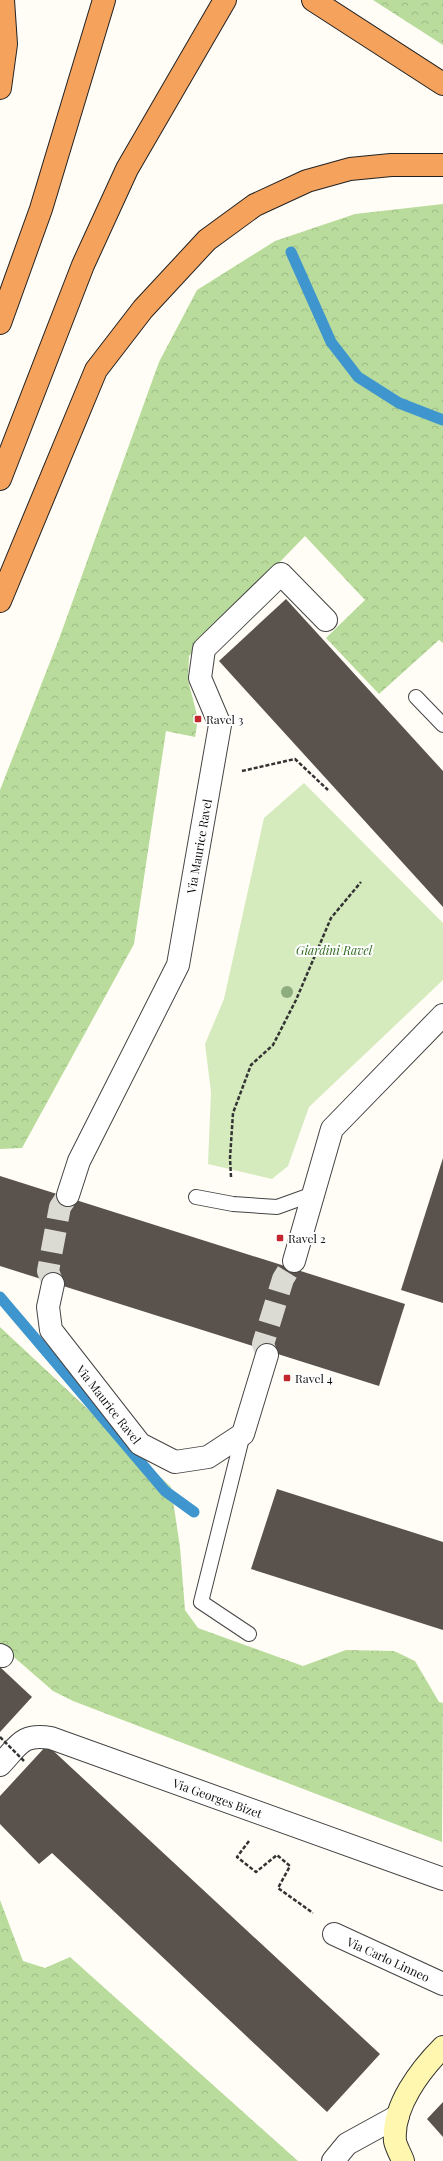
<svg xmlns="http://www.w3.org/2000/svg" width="443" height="2161" viewBox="0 0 443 2161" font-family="'Playfair Display',serif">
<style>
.grass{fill:#d5ebbd}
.forest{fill:url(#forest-crowns)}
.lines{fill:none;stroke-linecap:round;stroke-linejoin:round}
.stream{stroke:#3f96cf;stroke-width:11}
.building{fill:#5a524d}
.street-tunnel{stroke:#dbdad3;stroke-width:22;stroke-dasharray:22 11;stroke-linecap:butt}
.lane-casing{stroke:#444;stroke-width:16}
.street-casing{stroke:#444;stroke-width:24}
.secondary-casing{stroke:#333;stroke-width:24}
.highway-casing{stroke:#222;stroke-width:24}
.path{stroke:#333;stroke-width:2.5;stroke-dasharray:4 2;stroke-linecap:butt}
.lane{stroke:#fff;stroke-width:14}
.street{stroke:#fff;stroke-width:22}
.secondary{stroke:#fff6b0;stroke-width:22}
.highway{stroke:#f5a25d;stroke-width:22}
.path-bridge{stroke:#333;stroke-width:2.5;stroke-dasharray:4 2;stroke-linecap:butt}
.tree{fill:#8dad7f}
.poi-dot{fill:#c4262e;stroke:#fff;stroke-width:1.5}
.labels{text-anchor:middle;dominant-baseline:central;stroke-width:4;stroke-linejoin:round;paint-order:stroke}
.poi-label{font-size:12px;fill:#111;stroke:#fff;text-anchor:start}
.street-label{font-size:12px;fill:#111;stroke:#fff}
.park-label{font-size:12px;font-style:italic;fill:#2f6b1f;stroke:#fff}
</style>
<defs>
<pattern id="forest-crowns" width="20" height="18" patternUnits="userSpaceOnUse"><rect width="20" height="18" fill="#b9dc9c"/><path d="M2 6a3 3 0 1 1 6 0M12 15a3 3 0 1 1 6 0" fill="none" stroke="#9ebc85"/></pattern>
</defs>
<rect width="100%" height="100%" fill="#fffdf5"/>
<polygon class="grass" points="304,783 443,923 443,980 309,1107 288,1166 272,1179 208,1164 211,1092 205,1044 224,999 264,818"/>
<g class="forest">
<polygon points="373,0 443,0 443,45"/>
<polygon points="443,204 443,643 439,640 379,694 326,638 365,600 305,536 189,656 188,680 198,719 195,737 166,731 134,944 22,1148 0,1149 0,790 59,639 159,362 197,290 275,241 355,214"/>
<polygon points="0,1327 171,1487 180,1547 185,1610 198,1628 303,1666 346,1650 394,1651 415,1661 439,1702 443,1703 442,1842 73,1701 53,1691 0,1645"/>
<polygon points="0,1900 23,1961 45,1968 70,1957 298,2161 0,2161"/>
</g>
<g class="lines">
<g class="stream">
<polyline points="291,252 331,342 358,377 399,403 443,420"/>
<polyline points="0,1297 165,1491 194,1512"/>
</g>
</g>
<g class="building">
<polygon points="286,599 443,771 443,907 219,661"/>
<polygon points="443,1158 443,1303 401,1290"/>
<polygon points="0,1176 405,1304 379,1386 0,1266"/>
<polygon points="277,1489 443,1542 443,1630 251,1569"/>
<polygon points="0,1667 32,1697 0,1732"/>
<polygon points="47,1745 380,2054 327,2112 52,1853 39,1864 0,1824 0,1796"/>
<polygon points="443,2102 443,2137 427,2119"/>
</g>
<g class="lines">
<g class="street-tunnel">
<polyline points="53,1284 48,1271 60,1207 68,1195"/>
<polyline points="267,1355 263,1344 283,1279 294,1261"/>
</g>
<g class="lane-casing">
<g id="lane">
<polyline points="416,697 443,725"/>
<polyline points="196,1197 233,1204 277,1207 313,1194"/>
<polyline points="243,1434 201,1602 249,1634"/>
</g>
</g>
<g class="street-casing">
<g id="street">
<path id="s1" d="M68,1195L79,1161L178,965L220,725L200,678L204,649L281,574L326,620"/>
<polyline points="294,1261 332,1129 443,1015"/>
<path id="s2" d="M53,1284L48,1307L51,1330L140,1444L175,1462L208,1457L243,1434L267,1355"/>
<polyline points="0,1655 2,1656"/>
<path id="s3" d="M0,1765C19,1745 22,1733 51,1738L443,1879"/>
<path id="s4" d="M334,1934L443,1984"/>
<polyline points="333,2161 347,2144 398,2116"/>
</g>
</g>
<g class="secondary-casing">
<path id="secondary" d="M403,2161C401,2155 396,2147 395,2141C392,2107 420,2070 443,2047"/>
</g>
<g class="highway-casing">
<g id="highway">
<polyline points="313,0 443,84"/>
<polyline points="0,88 6,44 3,0"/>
<polyline points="0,323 41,209 104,0"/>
<polyline points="0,479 83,265 127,169 225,0"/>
<polyline points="0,601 96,370 143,309 207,240 255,205 307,181 350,169 391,165 443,165"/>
</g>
</g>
<g class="path">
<polyline points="242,771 295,759 328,790"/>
<polyline points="231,1177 230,1158 233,1113 251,1065 273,1045 296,1000 331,918 361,882"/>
<polyline points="249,1841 237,1857 256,1872 277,1855 290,1866 278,1888 313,1913"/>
</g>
<use href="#lane" class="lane"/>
<use href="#street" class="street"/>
<use href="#secondary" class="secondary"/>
<use href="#highway" class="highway"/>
<polyline class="path-bridge" points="0,1737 24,1761"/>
</g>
<circle class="tree" cx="287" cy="992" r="6"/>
<g class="poi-dot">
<rect x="194" y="715" width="8" height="8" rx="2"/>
<rect x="276" y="1234" width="8" height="8" rx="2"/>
<rect x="283" y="1374" width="8" height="8" rx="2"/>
</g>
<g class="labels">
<g class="poi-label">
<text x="206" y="719">Ravel 3</text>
<text x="288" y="1238">Ravel 2</text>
<text x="295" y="1378">Ravel 4</text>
</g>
<g class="street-label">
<text stroke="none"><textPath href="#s1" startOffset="376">Via Maurice Ravel</textPath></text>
<text stroke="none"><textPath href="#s2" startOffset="141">Via Maurice Ravel</textPath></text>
<text stroke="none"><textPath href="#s3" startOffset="239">Via Georges Bizet</textPath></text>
<text stroke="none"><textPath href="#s4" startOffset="60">Via Carlo Linneo</textPath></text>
</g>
<g class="park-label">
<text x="334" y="950">Giardini Ravel</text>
</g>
</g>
</svg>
